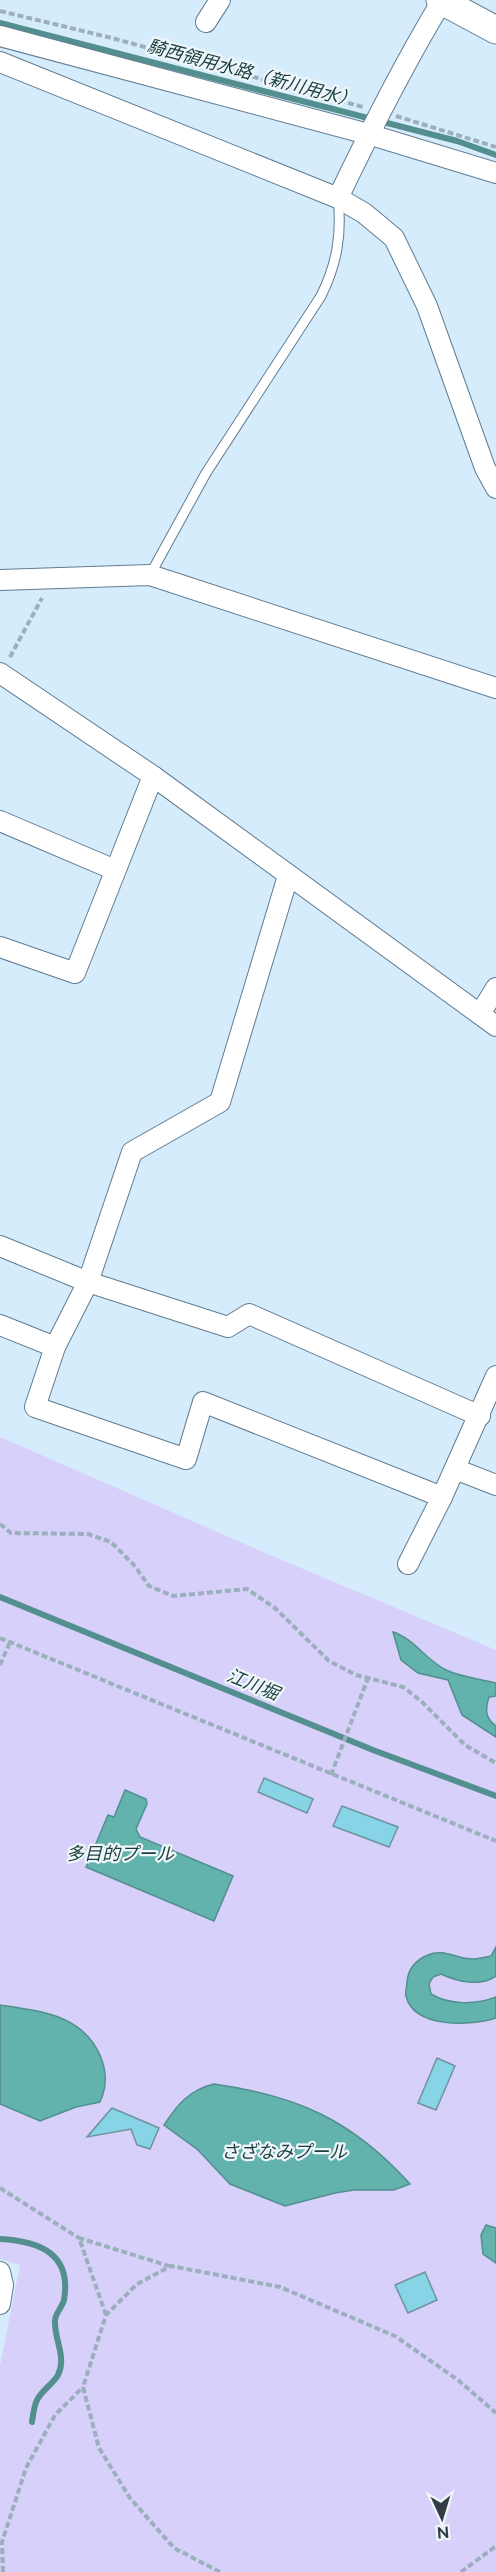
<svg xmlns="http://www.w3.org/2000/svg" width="496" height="2572" viewBox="0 0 496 2572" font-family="Raleway,'Noto Sans JP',sans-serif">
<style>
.green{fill:#d6d0fa}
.water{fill:#62b3ae;stroke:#538f8e;stroke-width:1.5}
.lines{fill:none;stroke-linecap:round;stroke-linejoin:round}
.stream{stroke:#538f8e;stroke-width:6}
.building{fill:#87d4e7;stroke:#6f939c;stroke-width:1.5}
.lane-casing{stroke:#627c90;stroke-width:11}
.street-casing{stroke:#627c90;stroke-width:22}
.secondary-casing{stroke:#627c90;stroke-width:29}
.path{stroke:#9cafbd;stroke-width:4;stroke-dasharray:6 3;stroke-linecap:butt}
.lane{stroke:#fff;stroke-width:9}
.street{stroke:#fff;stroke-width:20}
.secondary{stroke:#fff;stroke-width:27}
.labels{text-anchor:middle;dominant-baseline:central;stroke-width:4.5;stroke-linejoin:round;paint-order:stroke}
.water-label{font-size:18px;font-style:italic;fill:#173f3c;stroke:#f0f6fa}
</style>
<rect width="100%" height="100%" fill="#d5ecfd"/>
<polygon class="green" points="0,1437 270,1555 496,1650 496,2572 0,2572 0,2366 20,2265 0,2259"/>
<g class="water">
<path d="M393,1632C413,1638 426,1660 446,1670C461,1677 480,1679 496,1683V1696L489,1697C485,1710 485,1718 496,1726V1737L462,1715L448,1680L418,1673L401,1660Z"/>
<polygon points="125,1790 146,1799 147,1804 136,1829 140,1837 233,1876 214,1921 86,1867 108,1815 114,1817"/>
<path d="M496,1947V1976C480,1987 458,1982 441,1974L433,1977L429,1984L431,1994C449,2005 476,2005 496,1997V2018C472,2026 414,2029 406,1996C405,1992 407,1986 407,1982C408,1969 416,1960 428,1955C443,1948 457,1959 473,1959C479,1959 485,1957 491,1956Z"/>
<path d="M0,2005C20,2008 45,2011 63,2019C95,2033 115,2069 100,2102L76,2107L40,2121L0,2104Z"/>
<path d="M214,2084C298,2096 352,2120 410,2184L394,2190H354L335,2193L285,2206L230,2184L198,2150L164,2125C177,2105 189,2090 214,2084Z"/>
<polygon points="486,2225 496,2228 496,2263 483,2254 481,2235"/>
</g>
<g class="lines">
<g class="stream">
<polyline points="0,23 457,141 496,155"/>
<polyline points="0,1597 373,1750 496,1796"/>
<path d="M0,2239C40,2241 72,2254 64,2300C62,2308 55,2313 55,2321C54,2339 67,2357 58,2375C53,2384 42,2390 37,2400C34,2406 33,2415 32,2422"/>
</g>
</g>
<g class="building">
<polygon points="264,1778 313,1799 307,1813 258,1792"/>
<polygon points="342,1806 398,1827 389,1847 333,1826"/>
<polygon points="437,2058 455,2066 436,2110 418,2103"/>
<polygon points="112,2108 159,2128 150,2149 137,2145 131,2129 87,2137"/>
<polygon points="425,2272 437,2300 408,2313 395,2285"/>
</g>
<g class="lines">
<g class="lane-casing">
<path id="lane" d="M150,575L206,473L321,296C337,264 342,234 338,198"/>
</g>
<g class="street-casing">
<g id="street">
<polyline points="206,22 220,0"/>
<polyline points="0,36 368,134 496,173"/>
<polyline points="0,62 338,198 364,213 394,238 427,306 485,468 496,488"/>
<path d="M338,198C370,131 403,65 442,1"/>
<polyline points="0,580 150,575 496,688"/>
<polyline points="0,673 153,776 496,1026"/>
<polyline points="0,821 115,870"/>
<polyline points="0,947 75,973 153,776"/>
<polyline points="480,1014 496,988"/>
<polyline points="0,1246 88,1282 228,1327 249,1314 480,1416"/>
<polyline points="0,1325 55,1347 88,1282 132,1152 220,1102 288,876"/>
<polyline points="55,1347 35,1407 186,1459 203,1402 442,1497 496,1376"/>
<polyline points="455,1469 496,1485"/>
<polyline points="408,1564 442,1497"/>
<polyline points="0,2272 3,2285 0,2304"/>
</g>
</g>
<g class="secondary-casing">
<polyline id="secondary" points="440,0 496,30"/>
</g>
<g class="path">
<polyline points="0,11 112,38 363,107"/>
<polyline points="396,116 496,147"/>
<polyline points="10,657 42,598"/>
<polyline points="0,1524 11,1533 88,1534 111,1542 134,1565 149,1586 173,1596 247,1589 275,1608 329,1661 356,1675 403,1687 421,1701 465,1745 496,1763"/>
<polyline points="0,1638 496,1841"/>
<polyline points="0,1665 10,1642"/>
<polyline points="331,1775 368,1678"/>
<polyline points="0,2188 79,2238"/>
<polyline points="106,2315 79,2238 169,2266"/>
<polyline points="3,2572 2,2542 26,2468 55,2415 83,2387"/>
<polyline points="220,2572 174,2548 130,2498 99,2448 83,2387 106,2315 137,2284 171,2266 280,2287 395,2336 458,2380 496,2413"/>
<polyline points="461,2572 496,2546"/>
</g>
<use href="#lane" class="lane"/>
<use href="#street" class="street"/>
<use href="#secondary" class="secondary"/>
</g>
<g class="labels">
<g class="water-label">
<text transform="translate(252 73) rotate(15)">騎西領用水路（新川用水）</text>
<text transform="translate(253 1684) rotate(22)">江川堀</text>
<text x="120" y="1853">多目的プール</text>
<text x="284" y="2151">さざなみプール</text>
</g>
</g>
<g transform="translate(442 2518) rotate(176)" stroke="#f0f6fa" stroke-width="4.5" paint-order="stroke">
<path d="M0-4.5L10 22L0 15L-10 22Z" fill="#313c45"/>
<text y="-9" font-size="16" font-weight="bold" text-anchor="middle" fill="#313c45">N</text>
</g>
</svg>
